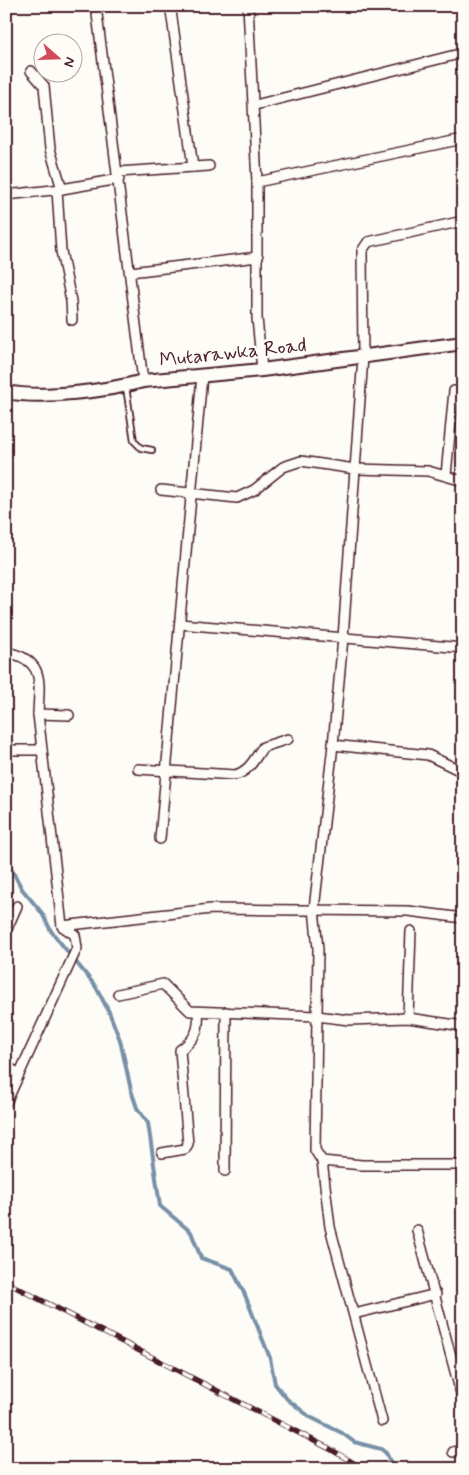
<svg xmlns="http://www.w3.org/2000/svg" width="469" height="1475" viewBox="0 0 469 1475" font-family="Mynerve,sans-serif">
<style>
.lines{fill:none;stroke-linecap:round;stroke-linejoin:round}
.stream{stroke:#7890a7;stroke-width:4}
.lane-casing{stroke:#4a1f2b;stroke-width:8}
.street-casing{stroke:#4a1f2b;stroke-width:12}
.secondary-casing{stroke:#4a1f2b;stroke-width:16}
.lane{stroke:#fdfcf7;stroke-width:4.5}
.street{stroke:#fdfcf7;stroke-width:9}
.secondary{stroke:#fdfcf7;stroke-width:12}
.rail-casing{stroke:#4a1f2b;stroke-width:5.5}
.rail{stroke:#fdfcf7;stroke-width:4;stroke-dasharray:11;stroke-linecap:butt}
.labels{text-anchor:middle;dominant-baseline:central;stroke-width:5;stroke-linejoin:round;paint-order:stroke}
.street-label{font-size:20px;fill:#4a1f2b;stroke:#fdfcf7}
</style>
<rect width="100%" height="100%" fill="#fdfcf7"/>
<filter id="ink" filterUnits="userSpaceOnUse"><feTurbulence type="fractalNoise" baseFrequency=".02" numOctaves="2"/><feDisplacementMap in="SourceGraphic" scale="10" xChannelSelector="R" yChannelSelector="G"/><feConvolveMatrix kernelMatrix="1 2 1 2 8 2 1 2 1" color-interpolation-filters="sRGB"/></filter>
<g filter="url(#ink)">
<g class="lines">
<polyline class="stream" points="6,859 22,889 42,913 51,931 96,987 109,1012 120,1040 131,1090 137,1108 148,1123 160,1206 191,1232 201,1258 232,1269 245,1295 270,1358 275,1384 287,1399 310,1417 342,1433 354,1442 381,1449 386,1453 394,1469"/>
<g class="lane-casing">
<g id="lane">
<polyline points="126,387 134,441 141,448 152,450"/>
<polyline points="9,620 9,653"/>
</g>
</g>
<g class="street-casing">
<g id="street">
<polyline points="96,6 143,381"/>
<polyline points="248,6 257,182 257,318 262,370"/>
<polyline points="171,11 193,167"/>
<polyline points="31,71 44,86 50,149 62,189"/>
<polyline points="255,105 463,53"/>
<polyline points="118,172 209,166"/>
<polyline points="257,182 463,139"/>
<polyline points="57,190 61,251 71,301 72,320"/>
<polyline points="6,195 62,189 119,179"/>
<polyline points="463,221 368,242 362,251 363,357 343,638 333,745 314,909 318,949 315,1150 322,1161 362,1165 463,1165"/>
<polyline points="130,272 258,257"/>
<polyline points="446,475 454,391"/>
<polyline points="161,490 237,498 254,490 283,467 301,461 355,469 428,471 463,481"/>
<polyline points="180,624 463,648"/>
<path d="M6,652C46,660 39,683 38,714L69,715"/>
<polyline points="38,714 62,926 211,909 408,911 463,918"/>
<polyline points="333,745 428,755 463,772"/>
<polyline points="6,750 42,750"/>
<path d="M138,769L235,775C250,771 254,759 263,747L288,739"/>
<polyline points="160,839 202,376"/>
<polyline points="6,931 17,906"/>
<polyline points="118,994 163,984 190,1011 317,1016 349,1020 408,1018 463,1026"/>
<polyline points="408,1018 411,931"/>
<polyline points="6,1067 19,1073"/>
<polyline points="6,1103 77,948 75,935 62,926"/>
<path d="M162,1153L185,1149L188,1144L180,1050C194,1040 200,1031 198,1012"/>
<polyline points="322,1161 330,1227 382,1421"/>
<polyline points="225,1171 226,1012"/>
<polyline points="417,1230 463,1401"/>
<polyline points="354,1314 436,1294"/>
<polyline points="453,1452 463,1450"/>
</g>
</g>
<g class="secondary-casing">
<path id="secondary" d="M6,392C42,399 108,391 143,381L262,370L463,343"/>
</g>
<use href="#lane" class="lane"/>
<use href="#street" class="street"/>
<use href="#secondary" class="secondary"/>
<g class="rail-casing">
<polyline id="rail" points="6,1282 330,1449 364,1469"/>
</g>
<use href="#rail" class="rail"/>
</g>
</g>
<g class="labels">
<g class="street-label">
<text transform="translate(233 353) rotate(-6)">Mutarawka Road</text>
</g>
</g>
<rect width="469" height="1475" fill="none" stroke="#fdfcf7" stroke-width="25"/>
<rect x="12" y="12" width="444" height="1450" fill="none" stroke="#4a1f2b" stroke-width="2" filter="url(#ink)"/>
<g transform="translate(58 58) rotate(110)"><circle r="24" fill="#fdfcf7" stroke="#b5a4a5"/>
<path d="M0-4L9 19L0 12L-9 19Z" fill="#d1495b"/>
<text y="-8" font-size="14" font-weight="bold" text-anchor="middle" fill="#4a1f2b">N</text>
</g>
</svg>
